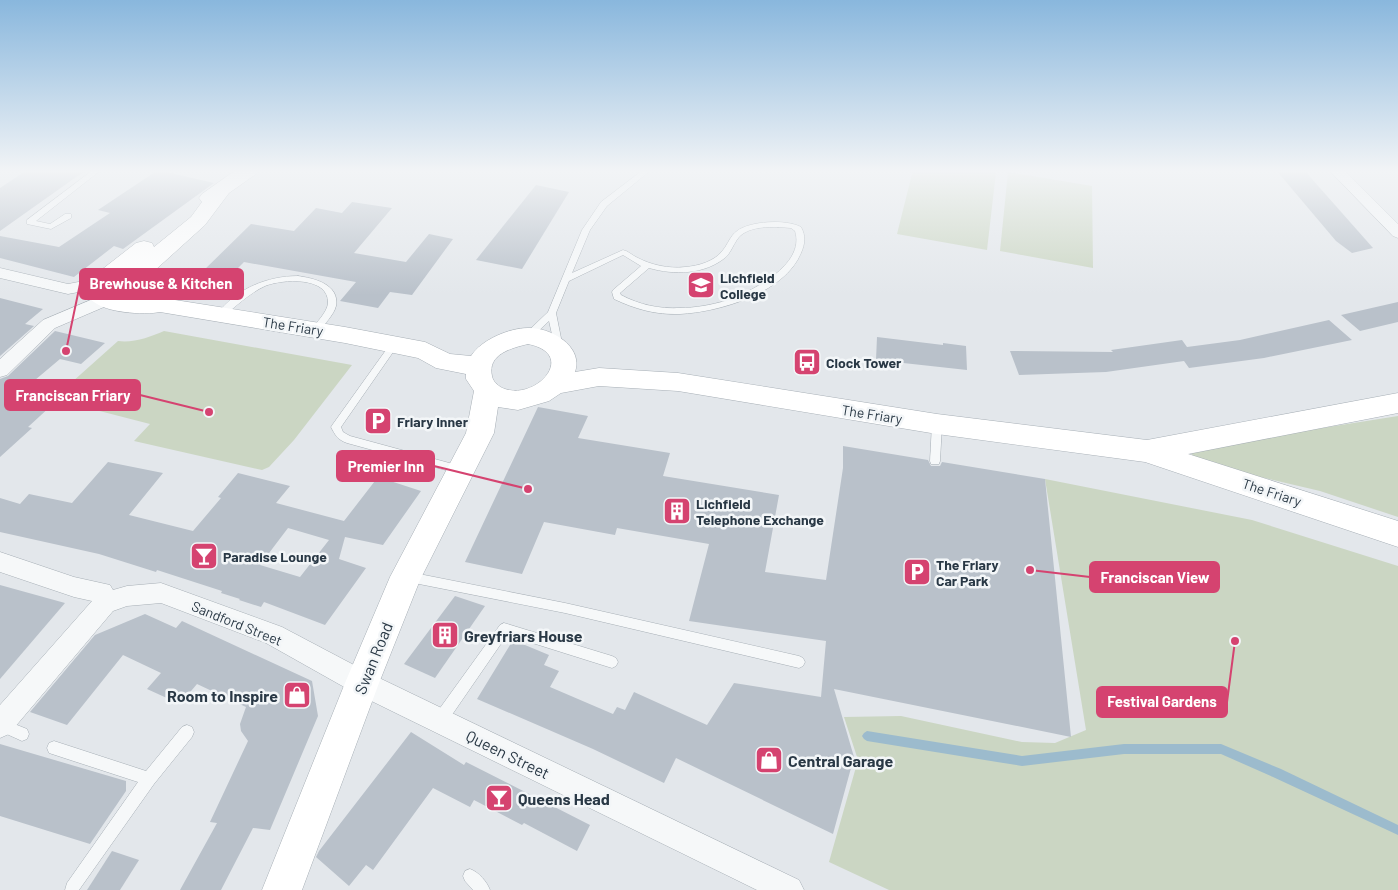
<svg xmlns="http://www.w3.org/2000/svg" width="1398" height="890" viewBox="0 0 1398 890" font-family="Barlow,sans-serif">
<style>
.green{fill:#cbd6c3}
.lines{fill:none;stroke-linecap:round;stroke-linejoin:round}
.stream{fill:#9cbbcd;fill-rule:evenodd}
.building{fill:#b9c1ca;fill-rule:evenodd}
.lane-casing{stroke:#a7afb6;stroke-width:1}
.street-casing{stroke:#a7afb6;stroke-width:1}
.secondary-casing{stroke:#a7afb6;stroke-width:1}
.lane{fill:#f6f8f9;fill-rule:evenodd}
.street{fill:#f6f8f9;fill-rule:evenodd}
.secondary{fill:#fff;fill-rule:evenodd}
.labels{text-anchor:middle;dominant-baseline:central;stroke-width:5;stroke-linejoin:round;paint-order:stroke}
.poi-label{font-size:14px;font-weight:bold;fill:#293845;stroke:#f3f6f8;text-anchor:start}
.street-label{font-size:14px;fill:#293845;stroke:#f3f6f8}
.near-poi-label{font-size:16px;font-weight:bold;fill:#293845;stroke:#f3f6f8;text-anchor:start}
.near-street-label{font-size:16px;fill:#293845;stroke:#f3f6f8}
.leader{fill:none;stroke:#d54370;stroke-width:2}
.callout-dot{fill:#d54370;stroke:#f3f6f8;stroke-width:2}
.callout{fill:#d54370;stroke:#d54370;stroke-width:2}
.callout-label{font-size:15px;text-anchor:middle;font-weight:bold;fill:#fff}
</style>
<rect width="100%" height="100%" fill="#e3e7eb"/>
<g class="green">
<polygon points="913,170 996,172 987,250 897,234"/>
<polygon points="1008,172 1092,186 1093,268 1000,251"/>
<path d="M164,331L352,365L294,440L269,467L262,470L134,441L150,424L53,399L118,341C134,343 150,337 164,331Z"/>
<polygon points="1398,416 1398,517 1320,491 1196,462 1189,449"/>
<polygon points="1045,479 1252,520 1398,566 1398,890 889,890 829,862 858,760 844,717 901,716 1022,742 1055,743 1086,730"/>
</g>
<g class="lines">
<polygon class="stream" points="867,731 1022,756 1124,744 1221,744 1281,769 1398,825 1398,835 1273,777 1221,754 1124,754 1022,766 867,741 864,739 862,736 864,733"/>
</g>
<g class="building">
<polygon points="27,170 86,170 0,231 0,188"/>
<polygon points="158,170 214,183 123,249 114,246 74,277 0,258 0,236 59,247 110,213 98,210"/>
<polygon points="1276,170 1304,170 1373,248 1352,253 1336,241"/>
<polygon points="536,185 569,192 522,269 476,260"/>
<polygon points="352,202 392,208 354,253 406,262 429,234 453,239 412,295 390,292 378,308 340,301 356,282 244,262 229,277 201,273 251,224 294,231 316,208 342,213"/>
<polygon points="0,298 43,309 25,324 34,326 0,356"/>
<polygon points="1398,302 1398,322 1360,331 1341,315"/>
<polygon points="1329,320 1352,340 1264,358 1189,368 1184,361 1106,372 1019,375 1010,351 1113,352 1111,350 1182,340 1187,347 1240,340"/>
<polygon points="55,331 105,343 81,364 60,359 16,396 52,405 28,427 32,428 0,457 0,379 8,376"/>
<polygon points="877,337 943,345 943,343 966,346 967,370 876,360"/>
<polygon points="538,407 588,416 578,438 670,453 663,476 779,495 765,572 826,580 843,468 843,446 928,460 931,466 940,466 942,462 1045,479 1071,737 834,689 854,757 833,834 676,758 664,783 593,749 477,699 513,640 549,655 544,665 559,671 550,687 613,714 617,707 625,710 634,692 707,725 734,683 821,697 826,641 689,621 709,544 617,528 615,535 544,522 522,574 465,562"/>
<path d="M108,462L163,473L129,515L193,531L221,498L218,497L238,473L290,486L276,503L344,521L378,477L421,491L383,545L345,537L339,559L366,568L325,625L264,602L261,607L239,600L240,599L221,593L222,591L157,570L156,572L99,554L0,532V498L20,504L29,494L72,503ZM288,528L329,540L300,577L260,565Z"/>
<polygon points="0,585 65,603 0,679"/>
<polygon points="455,596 485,606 435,678 404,664"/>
<polygon points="145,614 176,628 182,621 312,681 318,716 270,830 253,828 221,890 180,890 217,823 210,822 248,741 241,731 240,724 246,707 197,684 180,704 147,689 161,673 123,655 67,725 30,712 95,635"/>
<polygon points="411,732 464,765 466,762 590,825 577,851 524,823 522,825 474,800 470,807 433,788 373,870 366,865 349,886 316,857 319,851"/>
<polygon points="0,744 126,781 126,791 90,844 0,816"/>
<polygon points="112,851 139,860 120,890 87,890"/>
</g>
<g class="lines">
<g class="lane-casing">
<g id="lane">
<polygon points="93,170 101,170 36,221 50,224 65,214 71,214 71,218 51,229 27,224 27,220"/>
<polygon points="457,170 466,170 462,172"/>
<path d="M643,170H651L607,206L590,230L572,273L623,250C628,251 632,255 636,257C651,265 669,269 685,267C699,266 715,261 723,250C728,244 730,236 737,231C750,221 786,219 801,227C806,236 805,244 801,253C785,293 719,312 680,314C656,315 635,309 614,299L612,292L613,290L641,266L623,255L569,281L556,313L563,348L562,350H556L555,348L549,321L531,338H525L524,336L525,334L548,312L582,230L601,202ZM778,227L791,228L795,231C806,265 751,292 725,301C711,305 695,308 680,308C659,309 640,305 621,295L620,293L649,268C673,275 705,275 726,257C733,250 735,238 744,233C754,227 767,227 778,227Z"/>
<path d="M298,276C313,278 340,284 336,306C334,315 324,324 319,332H313L312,330C316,322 327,313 328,303C329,276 282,279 265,286C250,293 237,305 224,316L221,317L217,314C236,289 267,276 298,276Z"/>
<path d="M394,342L398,345L341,427L343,432L350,436L464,467L465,470L464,473L460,474L347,443C338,440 335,435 331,427L333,424L391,343Z"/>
<polygon points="937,420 942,424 940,461 939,464 931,464 930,461 932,424"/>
<polygon points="409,572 565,603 799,656 803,658 805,662 803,666 799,668 565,613 409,582 405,581 403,577 405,573"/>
<polygon points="504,623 612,656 616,658 618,662 616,666 612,668 507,635 445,725 440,726 435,725 434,720 435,715 500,625"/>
<polygon points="0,719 2,719 27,729 29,734 27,739 22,741 0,731"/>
<polygon points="187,725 192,727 194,732 192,737 154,784 79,890 65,890 67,883 138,782 49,753 47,748 49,743 54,741 146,771 182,727"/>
<path d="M470,869C479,872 487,882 490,890H473L465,881L463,876L465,871Z"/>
</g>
</g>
<g class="street-casing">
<g id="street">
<polygon points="1329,170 1344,170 1398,224 1398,238 1393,236"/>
<polygon points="0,268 68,284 99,278 105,279 107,283 105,287 68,294 0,278"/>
<polygon points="105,294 111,296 113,300 111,304 55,328 7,375 0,377 0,359 43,320"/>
<polygon points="0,552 74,577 110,585 113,590 127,586 161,583 282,627 371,674 799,880 804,890 757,890 353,692 266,643 161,603 127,606 113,611 9,734 0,738 0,705 92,601 74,597 0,572"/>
</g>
</g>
<g class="secondary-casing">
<path id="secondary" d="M236,170H259L256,174L229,193L205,225L142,282V287L151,294L175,300L345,327L425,342L450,354L471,356C481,340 509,328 528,328C550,327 584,346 575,372L599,368L678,373L937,414L1147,440L1398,393V413L1188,454L1398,521V547L1145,462L937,434L678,391L599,386L561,393L549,401L518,410L498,407L494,433L420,580L379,683L302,890H262L345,683L390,577L466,433L474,391L466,379V374L436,368L418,358L345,343L160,312C141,316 69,312 91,278L136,243L144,241L152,243L154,247L191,217L202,202L199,198L202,194ZM124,275C117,283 119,290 126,298L119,296L110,290V286ZM528,344C578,354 537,400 505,389C499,387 493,382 492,376C487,354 512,348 528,344Z"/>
</g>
<use href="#lane" class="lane"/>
<use href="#street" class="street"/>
<use href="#secondary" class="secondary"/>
</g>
<linearGradient id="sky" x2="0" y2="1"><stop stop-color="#89b7dd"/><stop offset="0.58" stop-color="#f2f4f6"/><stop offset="1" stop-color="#f2f4f6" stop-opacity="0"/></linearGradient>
<rect width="1398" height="295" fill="url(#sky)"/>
<defs>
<g id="university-square" transform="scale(1.4375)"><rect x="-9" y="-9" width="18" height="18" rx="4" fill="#d54370" stroke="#f3f6f8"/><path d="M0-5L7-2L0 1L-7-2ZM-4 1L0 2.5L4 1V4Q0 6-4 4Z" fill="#fff"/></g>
<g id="bus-square" transform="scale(1.4375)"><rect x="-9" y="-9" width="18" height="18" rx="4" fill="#d54370" stroke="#f3f6f8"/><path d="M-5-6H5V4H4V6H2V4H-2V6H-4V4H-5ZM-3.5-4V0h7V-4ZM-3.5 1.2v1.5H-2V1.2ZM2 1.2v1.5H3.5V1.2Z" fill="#fff"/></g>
<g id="parking-square" transform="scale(1.4375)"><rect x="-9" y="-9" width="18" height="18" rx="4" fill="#d54370" stroke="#f3f6f8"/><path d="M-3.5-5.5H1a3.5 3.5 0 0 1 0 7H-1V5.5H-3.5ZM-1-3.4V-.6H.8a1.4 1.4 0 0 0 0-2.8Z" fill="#fff"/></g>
<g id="building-square" transform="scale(1.4375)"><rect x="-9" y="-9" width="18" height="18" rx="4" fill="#d54370" stroke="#f3f6f8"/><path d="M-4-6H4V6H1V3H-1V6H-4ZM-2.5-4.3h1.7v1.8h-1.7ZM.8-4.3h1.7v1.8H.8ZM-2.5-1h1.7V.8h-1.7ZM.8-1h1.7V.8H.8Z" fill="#fff"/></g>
<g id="bar-square" transform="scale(1.4375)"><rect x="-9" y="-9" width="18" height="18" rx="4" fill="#d54370" stroke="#f3f6f8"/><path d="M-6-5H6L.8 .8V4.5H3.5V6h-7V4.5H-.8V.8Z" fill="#fff"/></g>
<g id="shop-square" transform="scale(1.4375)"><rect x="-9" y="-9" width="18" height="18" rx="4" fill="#d54370" stroke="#f3f6f8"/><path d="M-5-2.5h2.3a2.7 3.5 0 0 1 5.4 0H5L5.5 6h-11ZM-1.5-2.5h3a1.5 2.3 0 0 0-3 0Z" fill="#fff"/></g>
</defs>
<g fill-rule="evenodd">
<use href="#university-square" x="701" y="285"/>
<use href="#bus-square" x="807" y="362"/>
<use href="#parking-square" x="378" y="421"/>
<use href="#building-square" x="677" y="511"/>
<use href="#bar-square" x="204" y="556"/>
<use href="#parking-square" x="917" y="572"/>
<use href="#building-square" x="445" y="635"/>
<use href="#shop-square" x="297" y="695"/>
<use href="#shop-square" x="769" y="760"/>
<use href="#bar-square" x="499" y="798"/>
</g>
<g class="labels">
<g class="poi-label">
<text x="720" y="277">Lichfield<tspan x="720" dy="16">College</tspan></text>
<text x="826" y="362">Clock Tower</text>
<text x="397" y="421">Friary Inner</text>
<text x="696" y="503">Lichfield<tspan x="696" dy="16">Telephone Exchange</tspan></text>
<text x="223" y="556">Paradise Lounge</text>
<text x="936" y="564">The Friary<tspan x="936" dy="16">Car Park</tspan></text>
</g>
<g class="street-label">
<text transform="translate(293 326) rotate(9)">The Friary</text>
<text transform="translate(872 414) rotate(9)">The Friary</text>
<text transform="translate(1272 492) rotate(18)">The Friary</text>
<text transform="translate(237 623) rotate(22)">Sandford Street</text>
</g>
<g class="near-poi-label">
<text x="464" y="635">Greyfriars House</text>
<text x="278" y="695" text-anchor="end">Room to Inspire</text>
<text x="788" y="760">Central Garage</text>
<text x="518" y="798">Queens Head</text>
</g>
<g class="near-street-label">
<text transform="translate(373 658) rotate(-68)">Swan Road</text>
<text transform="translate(508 754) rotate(26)">Queen Street</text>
</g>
</g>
<path class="leader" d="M66 351L80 284M209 412L140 395M528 489L434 466M1030 570L1090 577M1235 641L1227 702"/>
<g class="callout-dot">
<circle cx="66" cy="351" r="5"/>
<circle cx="209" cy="412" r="5"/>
<circle cx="528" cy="489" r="5"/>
<circle cx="1030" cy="570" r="5"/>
<circle cx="1235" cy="641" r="5"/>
</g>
<g class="callout">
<rect x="80" y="269" width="163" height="30" rx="5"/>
<rect x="5" y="380" width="135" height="30" rx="5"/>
<rect x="337" y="451" width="97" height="30" rx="5"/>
<rect x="1090" y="562" width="129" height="30" rx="5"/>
<rect x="1097" y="687" width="130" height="30" rx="5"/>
</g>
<g class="callout-label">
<text x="161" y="289">Brewhouse &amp; Kitchen</text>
<text x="73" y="401">Franciscan Friary</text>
<text x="386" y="472">Premier Inn</text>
<text x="1155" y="583">Franciscan View</text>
<text x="1162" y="707">Festival Gardens</text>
</g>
</svg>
